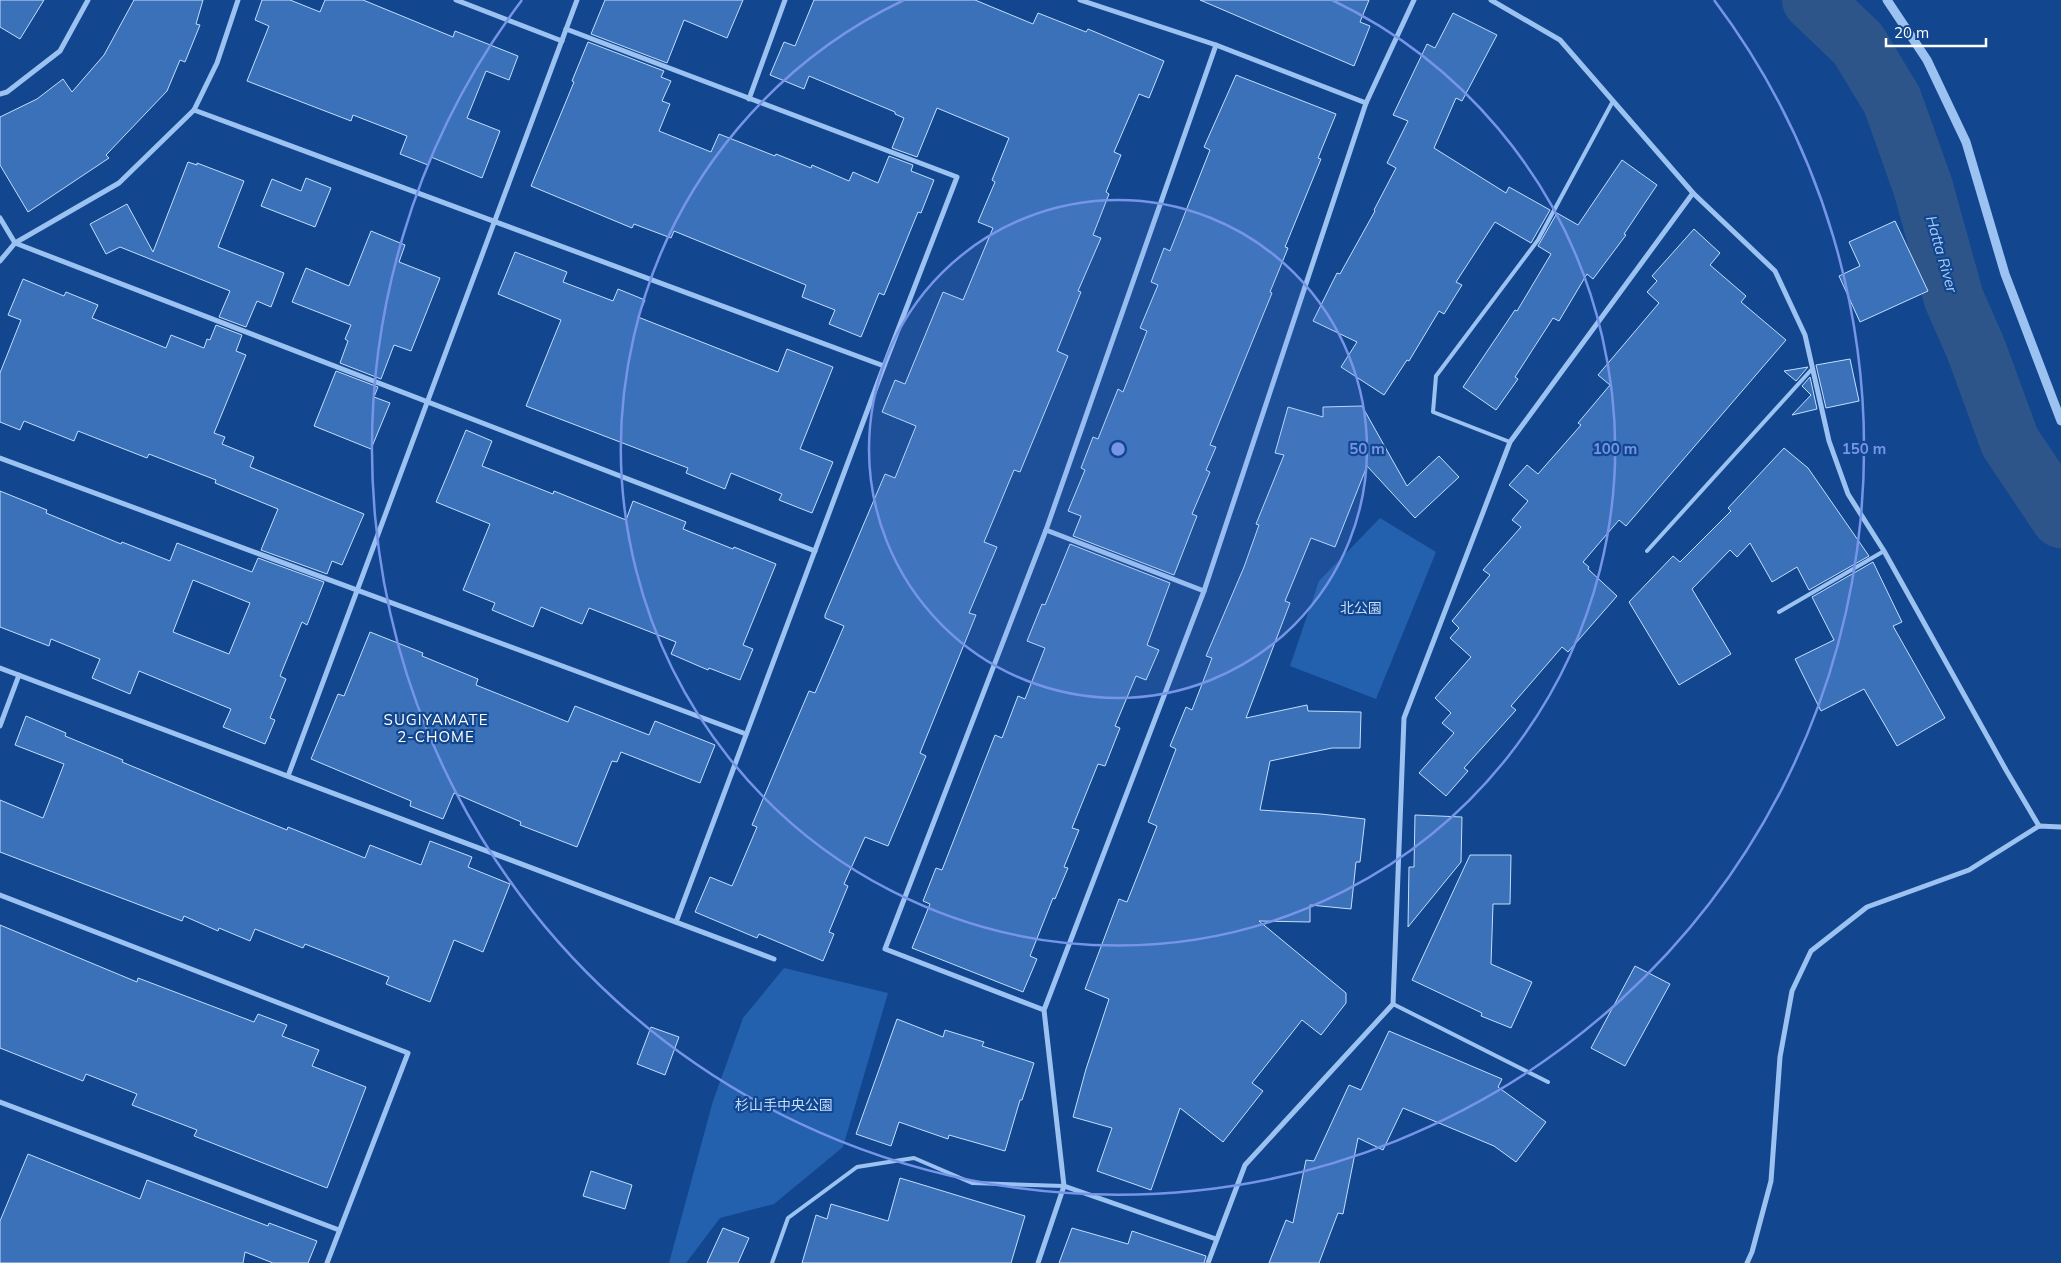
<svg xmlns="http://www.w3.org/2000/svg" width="2061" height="1263" viewBox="0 0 2061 1263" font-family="Mulish,'Noto Sans JP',sans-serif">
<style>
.green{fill:#2361af}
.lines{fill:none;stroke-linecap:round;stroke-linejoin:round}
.river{stroke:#2e558a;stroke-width:60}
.building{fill:#3a71b9;stroke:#c3ddfd;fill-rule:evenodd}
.service{stroke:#9cc2f2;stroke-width:4}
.minor{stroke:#9cc2f2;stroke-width:5}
.tertiary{stroke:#9cc2f2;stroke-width:9}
.ring{fill:none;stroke:#7795e8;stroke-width:2.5}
.labels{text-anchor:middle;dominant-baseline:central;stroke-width:4.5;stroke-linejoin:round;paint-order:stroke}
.park-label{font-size:14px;fill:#c3ddfd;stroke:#12478f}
.water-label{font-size:15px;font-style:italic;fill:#a8ccf9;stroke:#12478f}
.neighbourhood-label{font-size:15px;letter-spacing:1px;fill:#fff;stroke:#12478f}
.centre{fill:#7795e8;stroke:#12478f;stroke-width:2.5}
.ring-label{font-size:15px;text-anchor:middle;font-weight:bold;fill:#7795e8;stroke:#12478f;stroke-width:4.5;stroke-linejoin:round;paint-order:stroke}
</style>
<rect width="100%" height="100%" fill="#12478f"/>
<g class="green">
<polygon points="1380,518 1436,552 1376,699 1290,666 1319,581"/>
<polygon points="784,968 888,993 843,1147 774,1204 720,1218 686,1263 669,1263 713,1101 743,1018"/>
</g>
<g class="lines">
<polyline class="river" points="1812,0 1858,44 1892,100 1923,187 1954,299 1976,349 2010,442 2061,518"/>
</g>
<g class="building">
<polygon points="0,0 44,0 20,39 0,27"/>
<polygon points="134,0 203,0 196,24 200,25 185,62 180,60 167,91 106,155 109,158 28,212 0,165 0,117 37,99 63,79 72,92 104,55"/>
<polygon points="262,0 290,0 320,12 325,0 363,0 453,37 455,31 518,56 509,80 486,71 467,118 500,131 482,178 431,157 428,165 400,154 407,136 353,115 351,121 247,81 269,26 255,20"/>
<polygon points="605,0 743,0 727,38 684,20 667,63 591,34"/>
<polygon points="814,0 975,0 1033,24 1038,13 1086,32 1088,29 1164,61 1149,98 1139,94 1114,152 1121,155 1106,192 1109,194 1093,235 1101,238 1078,291 1081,292 1057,351 1068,356 1020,472 1014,470 984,542 997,547 969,613 976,615 920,753 926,756 888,846 865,837 844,884 848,886 829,932 834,934 823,961 759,934 757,938 695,912 710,877 732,886 757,827 752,825 782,754 809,691 815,693 844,626 825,618 825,615 885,474 895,478 916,426 882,412 895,380 905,384 943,292 963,300 993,228 978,222 995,182 992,180 1009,138 937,108 917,157 892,148 904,118 895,114 895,112 809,76 804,89 770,75 784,42 795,46"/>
<polygon points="1200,0 1369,0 1360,22 1370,26 1354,66"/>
<polygon points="1453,13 1497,35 1462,101 1456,98 1434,148 1506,193 1509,187 1550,210 1531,243 1495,222 1456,282 1462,285 1444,314 1439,311 1409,361 1407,360 1384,395 1341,367 1357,342 1313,321 1337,273 1340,274 1375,211 1374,210 1396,168 1387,163 1408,121 1393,115 1427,44 1435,48"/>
<polygon points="588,42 664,71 661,77 671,81 662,101 670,104 659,131 711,152 719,134 775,156 776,154 811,168 812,165 849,181 853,172 878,183 889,156 913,165 911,171 934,180 921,213 918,212 884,295 879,293 861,337 829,324 835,310 802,297 806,285 674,231 671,238 634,224 632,228 531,186 574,82 572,81"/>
<polygon points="1236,75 1336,114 1318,158 1321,159 1285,247 1288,248 1270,292 1272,293 1210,445 1216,447 1206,470 1210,472 1192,514 1197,516 1174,575 1073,536 1081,516 1068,511 1085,470 1081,468 1093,437 1098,439 1118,389 1123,392 1147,331 1140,328 1158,285 1151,282 1164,248 1170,251 1210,150 1204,147"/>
<polygon points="1622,160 1657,185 1624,234 1626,235 1593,279 1587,274 1559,321 1553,318 1515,377 1518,379 1496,410 1463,387 1515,310 1517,311 1551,254 1538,246 1557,213 1578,225"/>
<polygon points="188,162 197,165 197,163 244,181 218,247 284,273 271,307 257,301 246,327 219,317 230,291 120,247 106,254 90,224 127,204 153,252"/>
<polygon points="306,178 331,188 315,227 261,206 272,179 301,191"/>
<polygon points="1895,221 1928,291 1860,322 1839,276 1860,266 1849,242"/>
<polygon points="1694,229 1720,253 1710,265 1746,296 1741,302 1786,340 1626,526 1619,520 1583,562 1589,567 1588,569 1617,596 1568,652 1562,647 1511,706 1516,710 1464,768 1468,771 1446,796 1419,773 1454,733 1442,723 1451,713 1435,698 1471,657 1450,638 1459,628 1452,621 1490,575 1483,570 1521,527 1512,520 1528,501 1509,485 1527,465 1538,474 1581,425 1578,423 1610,385 1598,375 1659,303 1647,292 1657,281 1652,276"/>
<polygon points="371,231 405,245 399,262 440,278 411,351 394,345 381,379 340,363 348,341 345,339 351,325 292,302 306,268 349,286"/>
<polygon points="515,252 567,272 563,282 613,301 618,289 645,300 638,317 778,372 787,349 833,367 800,449 833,462 812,513 779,500 782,494 731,473 725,489 686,473 688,468 526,406 561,320 498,294"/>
<polygon points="23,279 64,296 66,292 98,305 92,318 166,348 171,335 204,348 207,339 210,340 216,325 242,335 236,351 246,355 214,433 225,437 222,444 254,457 250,467 364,514 342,565 332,561 327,574 261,550 278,509 215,483 216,480 149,454 147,458 78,431 74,441 24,421 20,430 0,422 0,373 21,320 8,315"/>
<polygon points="1850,359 1859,401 1826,408 1816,365"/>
<polygon points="1808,367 1796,381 1784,371"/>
<polygon points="336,371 378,387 374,397 390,403 371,449 314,426"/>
<polygon points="1810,377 1817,409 1792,415 1811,395 1802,386"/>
<polygon points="1362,406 1407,486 1439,456 1459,477 1415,518 1367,466 1335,547 1311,538 1285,601 1290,603 1246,718 1307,705 1308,711 1361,712 1360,748 1332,748 1270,761 1260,810 1321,814 1365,819 1360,862 1356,862 1351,909 1310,905 1310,922 1259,921 1346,993 1346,1003 1321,1035 1302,1020 1252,1083 1263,1091 1223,1142 1180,1108 1151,1190 1097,1171 1112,1128 1073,1117 1086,1069 1109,999 1085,989 1119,899 1127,902 1157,826 1148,822 1176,749 1170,746 1186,707 1192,710 1212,658 1206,656 1244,567 1259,525 1256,524 1284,455 1275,453 1288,407 1323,417 1323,407"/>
<polygon points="466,430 492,441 482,466 553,494 554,491 626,520 633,501 686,522 683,529 733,549 734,547 776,564 743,645 753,649 740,680 709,668 708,670 671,654 676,642 589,608 582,624 541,607 533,627 492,610 495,603 463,590 490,524 436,502"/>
<polygon points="1784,448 1808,468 1869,556 1809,590 1797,567 1772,582 1750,543 1737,557 1730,550 1692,589 1731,654 1679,685 1629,602 1673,556 1680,562 1731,511 1728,508"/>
<path d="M0,491L47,510L46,513L121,544L122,542L170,561L177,543L252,572L258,558L324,582L307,625L302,622L280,676L286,679L270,718L275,720L265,744L223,727L231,709L139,671L130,694L92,678L100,659L51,639L49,646L0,627ZM193,580L250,603L229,654L173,632Z"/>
<polygon points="1070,544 1170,583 1147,645 1159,650 1146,680 1136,676 1115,726 1120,728 1105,766 1098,764 1072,828 1079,830 1064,867 1068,868 1055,899 1053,898 1030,956 1037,959 1023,992 912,948 930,904 923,901 936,868 942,870 995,735 1002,738 1018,696 1025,699 1045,648 1027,641 1042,604 1045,605"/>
<polygon points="1873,562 1902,622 1893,626 1945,718 1897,746 1864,689 1821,711 1795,659 1834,640 1812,597"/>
<polygon points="370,632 423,653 422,656 478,679 476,685 568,722 575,706 649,735 655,721 715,745 700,783 621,752 617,762 612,761 577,847 520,825 521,822 454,793 443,819 410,806 411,801 311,759 338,694 344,696"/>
<polygon points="26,716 66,733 65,736 123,760 122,762 235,809 287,830 288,827 365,858 370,845 421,865 430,841 472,857 468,867 510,884 483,952 454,940 430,1002 386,984 389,977 305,944 303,948 255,929 250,941 219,928 218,931 184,916 182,921 0,852 0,800 43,818 64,764 15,745"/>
<polygon points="1415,815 1462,817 1461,862 1408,927 1409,867 1414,867"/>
<polygon points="1470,855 1511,855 1510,904 1493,904 1491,964 1532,982 1511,1028 1481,1016 1482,1013 1412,980"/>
<polygon points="0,925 137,982 138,978 254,1022 258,1014 287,1025 282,1036 319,1050 312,1066 366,1087 327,1188 194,1136 197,1130 132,1105 137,1094 86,1074 83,1081 0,1048"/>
<polygon points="1635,966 1670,984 1625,1066 1591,1048"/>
<polygon points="897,1019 943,1037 945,1030 984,1042 982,1046 1034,1063 1022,1100 1020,1100 1005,1151 949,1135 948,1139 899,1122 891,1146 856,1134"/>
<polygon points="651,1027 679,1037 665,1075 637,1064"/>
<polygon points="1389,1031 1502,1079 1498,1087 1546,1122 1516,1162 1494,1146 1403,1108 1383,1150 1358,1138 1343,1214 1338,1213 1319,1263 1269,1263 1286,1220 1293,1223 1306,1160 1314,1161 1349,1085 1361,1090"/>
<polygon points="28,1154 140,1199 147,1180 268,1226 269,1223 317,1241 308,1263 273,1263 245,1252 243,1263 0,1263 0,1221"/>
<polygon points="591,1171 632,1185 625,1209 583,1196"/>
<polygon points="900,1178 1025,1216 1011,1263 802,1263 816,1215 827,1219 831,1204 888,1221"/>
<polygon points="723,1228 749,1238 738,1263 707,1263"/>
<polygon points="1072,1228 1128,1244 1132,1231 1206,1256 1204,1263 1059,1263"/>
</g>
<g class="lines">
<g class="service">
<polyline points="1510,442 1433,412 1436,376 1538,240 1613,101"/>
<polyline points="1647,551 1812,369"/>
<polyline points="1779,612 1884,551"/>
<polyline points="1393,1004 1548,1082"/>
<polyline points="772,1263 788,1218 857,1167 914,1158 972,1183 1064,1186"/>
</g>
<g class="minor">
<polyline points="456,0 562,41"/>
<polyline points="1080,0 1216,45"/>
<polyline points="1491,0 1560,40 1693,193 1775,271 1805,335 1829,441 1848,494 1884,551 2006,770 2039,826"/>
<polyline points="566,29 957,177 884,366 676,922"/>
<polyline points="0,94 7,92 60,51 88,0"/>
<polyline points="749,99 785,0"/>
<polyline points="1366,103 1414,0"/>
<polyline points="194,110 884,366"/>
<polyline points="0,218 15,243 815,551"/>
<polyline points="0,261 15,243 119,183 194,110 217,63 238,0"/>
<polyline points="0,458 746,734"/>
<polyline points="1046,530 1204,591"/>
<polyline points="0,668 774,959"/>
<polyline points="0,726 19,675"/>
<polyline points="288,776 577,0"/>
<polyline points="0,895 408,1053 327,1263"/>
<polyline points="1044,1010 1204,591 1366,103 1216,45 1046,530 885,949 1044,1010 1064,1186"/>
<polyline points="0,1102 339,1230"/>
<polyline points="1038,1263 1064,1186 1216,1239"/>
<polyline points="1208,1263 1245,1165 1393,1004 1404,718 1510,442 1693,193"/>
<polyline points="1747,1263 1752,1252 1771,1181 1780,1057 1792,991 1811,951 1867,907 1969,870 2039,826 2061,827"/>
</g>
<polyline class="tertiary" points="1887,0 1927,60 1966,142 2005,274 2061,421"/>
</g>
<circle cx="1118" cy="449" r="249" fill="#7795e8" fill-opacity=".12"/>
<g class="ring">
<circle cx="1118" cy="449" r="249"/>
<path d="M1332 0A497 497 0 1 1 904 0"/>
<path d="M1714 0A746 746 0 1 1 522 0"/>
</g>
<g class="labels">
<g class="park-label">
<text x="1361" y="608">北公園</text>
<text x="784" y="1105">杉山手中央公園</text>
</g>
<g class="water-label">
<text transform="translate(1942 254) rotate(74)">Hatta River</text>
</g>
<g class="neighbourhood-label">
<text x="436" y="719">SUGIYAMATE<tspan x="436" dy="17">2-CHOME</tspan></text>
</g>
</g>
<circle cx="1118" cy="449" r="8" class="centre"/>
<g class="ring-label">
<text x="1367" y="454">50 m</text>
<text x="1615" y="454">100 m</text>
<text x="1864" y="454">150 m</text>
</g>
<path d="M1886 38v8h100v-8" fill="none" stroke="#ffffff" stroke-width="2.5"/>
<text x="1894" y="38" font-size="15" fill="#ffffff" stroke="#12478f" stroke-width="4" paint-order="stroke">20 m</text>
</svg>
